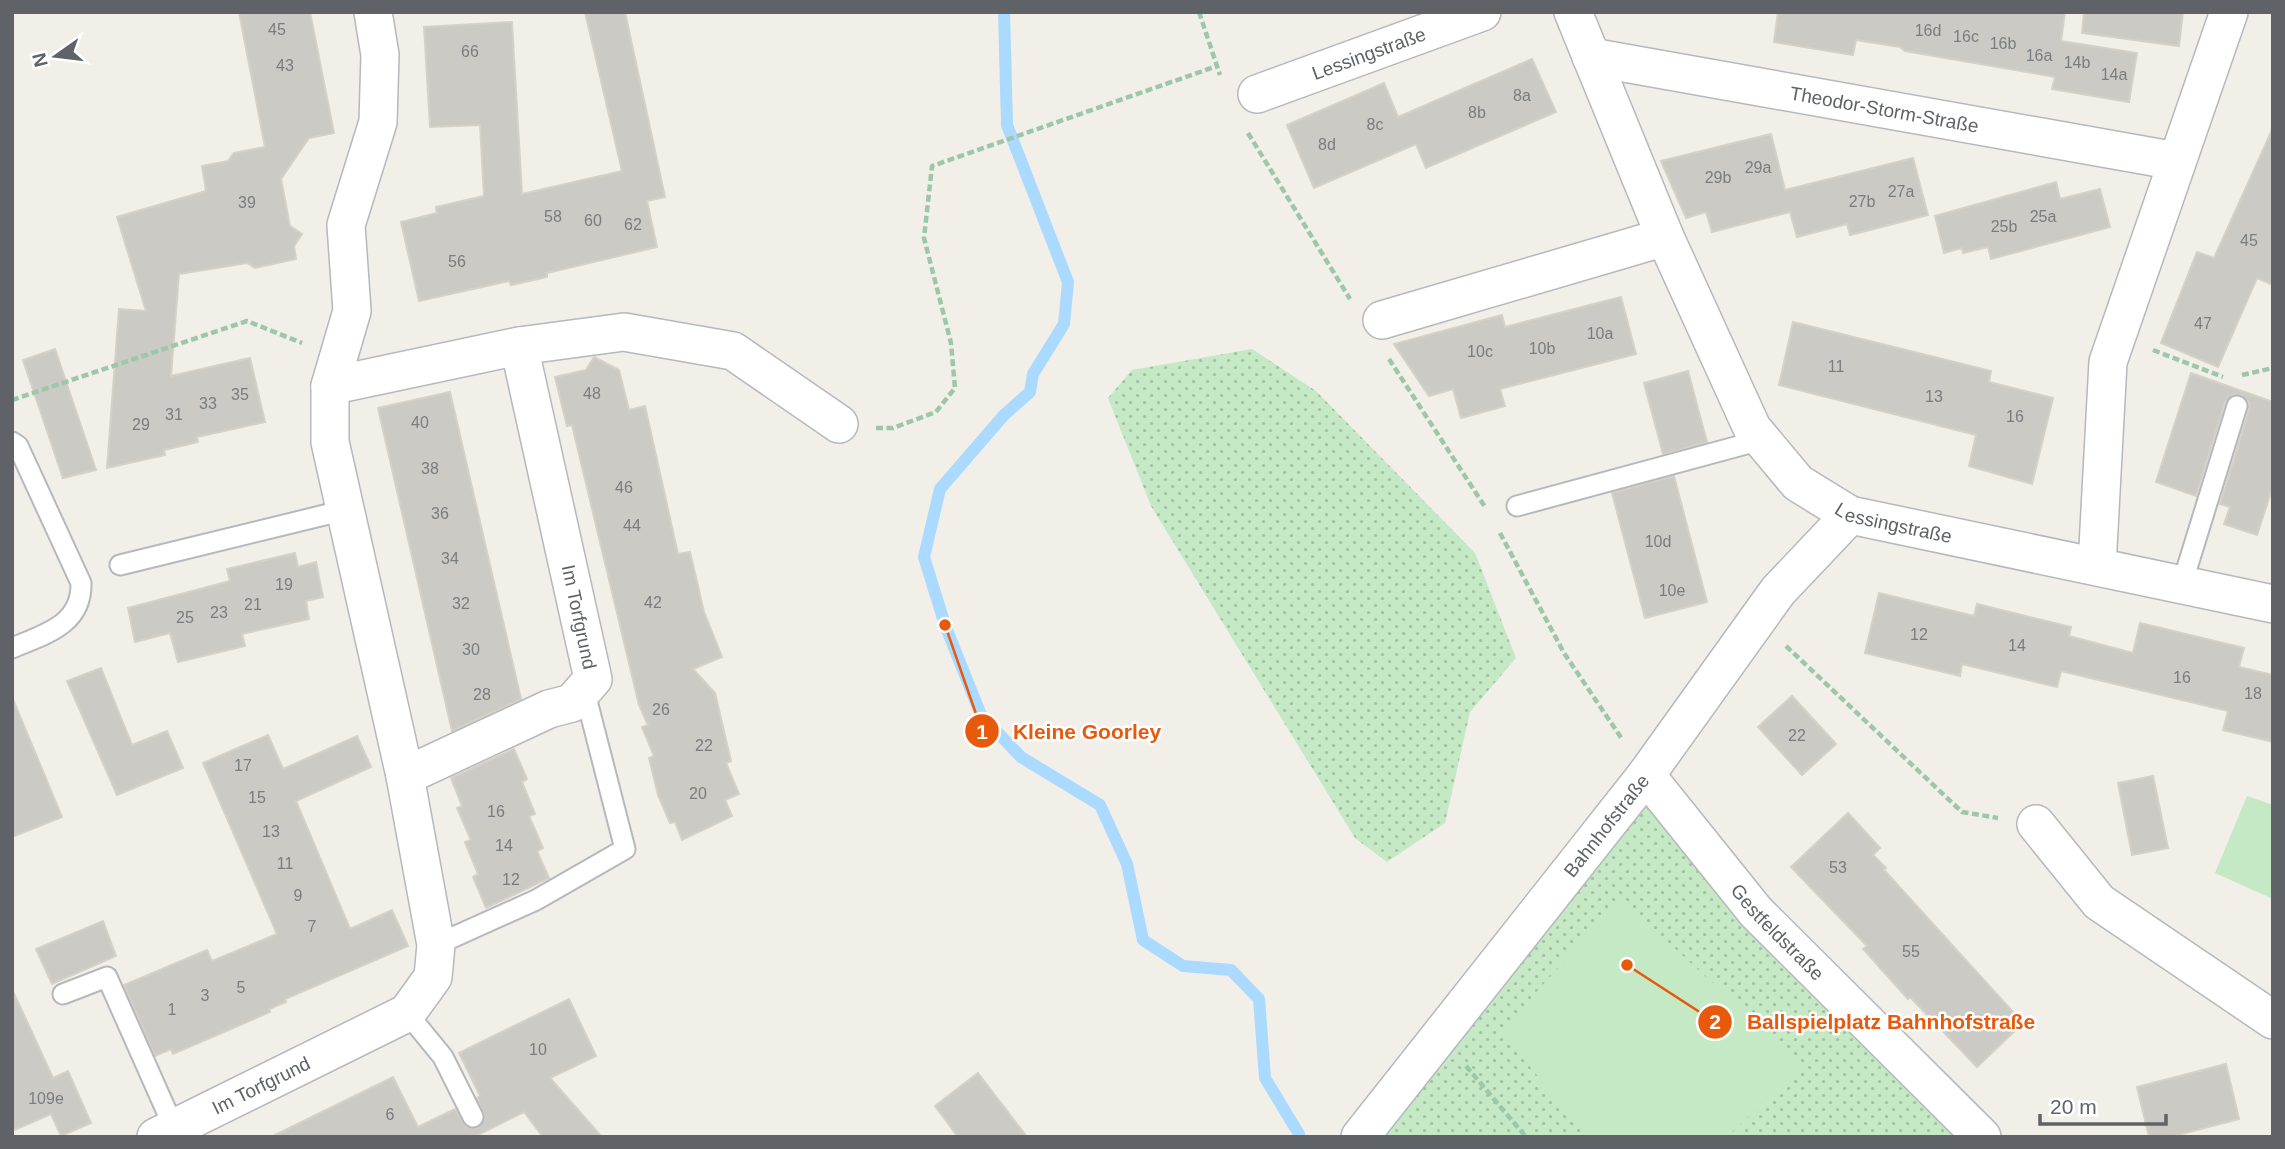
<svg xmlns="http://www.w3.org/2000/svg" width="2285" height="1149" viewBox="0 0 2285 1149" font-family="Helvetica,sans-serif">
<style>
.grass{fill:url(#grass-dots)}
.green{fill:#c5e8c5}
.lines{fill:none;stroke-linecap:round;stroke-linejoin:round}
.stream{stroke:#aadaff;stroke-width:12}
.building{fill:#cccac5;stroke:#d6d1c6;stroke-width:2}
.service-casing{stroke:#b5b8bc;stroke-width:23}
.minor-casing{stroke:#b5b8bc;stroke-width:40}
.path{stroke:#9cc7a9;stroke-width:4.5;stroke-dasharray:7 3.5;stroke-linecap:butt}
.service{stroke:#fff;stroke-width:19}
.minor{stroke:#fff;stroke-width:37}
.labels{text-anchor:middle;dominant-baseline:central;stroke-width:5;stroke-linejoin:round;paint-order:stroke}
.number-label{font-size:16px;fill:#7a7d7f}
.street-label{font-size:19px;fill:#5f6368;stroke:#fff}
.leader{fill:none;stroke:#e8590c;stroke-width:2.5}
.callout-dot{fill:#e8590c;stroke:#fff;stroke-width:2.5}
.mark-label{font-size:21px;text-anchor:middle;font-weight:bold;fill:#fff}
.callout-label{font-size:21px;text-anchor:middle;font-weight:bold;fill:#e8590c;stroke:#fff;stroke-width:5;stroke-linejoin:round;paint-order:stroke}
</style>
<defs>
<pattern id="grass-dots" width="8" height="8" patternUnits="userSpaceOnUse" patternTransform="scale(1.75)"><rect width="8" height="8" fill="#c5e8c5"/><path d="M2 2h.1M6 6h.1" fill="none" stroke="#a3c0a4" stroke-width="1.8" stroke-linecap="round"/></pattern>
</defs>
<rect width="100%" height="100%" fill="#f1efe8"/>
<g class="grass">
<polygon points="1252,349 1316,391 1475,553 1516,658 1470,712 1445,823 1387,862 1355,838 1151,506 1108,398 1132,370"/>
<polygon points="1646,775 1982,1137 1360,1137"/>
</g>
<g class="green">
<polygon points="2247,796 2273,805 2273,899 2215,873"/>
<polygon points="1620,898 1802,1065 1727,1137 1588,1137 1501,1032"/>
</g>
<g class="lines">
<polyline class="stream" points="1004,12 1007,125 1068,282 1064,324 1033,374 1030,392 1004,415 940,489 924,557 945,625 981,715 1021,757 1100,805 1127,864 1143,940 1183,966 1231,970 1259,999 1265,1078 1299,1134"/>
</g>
<g class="building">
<polygon points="239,12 310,12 334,133 309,138 281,179 290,226 302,234 294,246 296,259 255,268 247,263 179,274 171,376 250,358 265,422 197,437 198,442 164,450 165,455 107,468 119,309 146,311 117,217 206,191 202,166 228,161 234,153 265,147"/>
<polygon points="585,12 625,12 665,197 647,201 657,247 547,273 547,277 511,285 509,281 419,301 401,222 437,213 436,207 484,196 480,125 430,127 424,27 512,22 522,194 622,171"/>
<polygon points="1778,12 2065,12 2061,41 2137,53 2129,102 2052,89 2055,77 1905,51 1900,47 1856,40 1853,55 1774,42"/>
<polygon points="2084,12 2183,12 2179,46 2082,33"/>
<polygon points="1532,59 1556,112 1426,168 1416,144 1314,188 1287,125 1384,83 1398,117"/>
<polygon points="2273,128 2273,285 2257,278 2218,367 2161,343 2197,252 2214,258"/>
<polygon points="1771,134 1785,190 1913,158 1928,215 1850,235 1847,224 1797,237 1790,212 1712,232 1706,212 1686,218 1661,161"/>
<polygon points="2056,182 2060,199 2100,189 2110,227 1991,259 1988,247 1963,253 1962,248 1944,253 1935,216"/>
<polygon points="1621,297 1636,354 1500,389 1505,406 1461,418 1453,389 1429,396 1394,344 1502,315 1505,327"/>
<polygon points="1793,322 1991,371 1989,382 2053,398 2032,484 1969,466 1976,435 1779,385"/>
<polygon points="55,349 96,470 63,478 23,360"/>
<polygon points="594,357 619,370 629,410 645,406 678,554 690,552 704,612 722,657 693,669 715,693 731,761 726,763 739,794 725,800 732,816 682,840 675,822 670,823 658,795 649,758 654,756 642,727 648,725 639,705 572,425 567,426 555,377 586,370"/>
<polygon points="1688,371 1707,442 1663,454 1644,383"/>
<polygon points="2191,373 2273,402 2273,486 2257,535 2224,524 2230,507 2220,504 2249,410 2249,403 2241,395 2234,394 2225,402 2196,496 2156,482"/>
<polygon points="450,392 521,699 452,731 378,408"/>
<polygon points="1674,476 1707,602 1645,618 1612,493"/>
<polygon points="295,553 298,567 316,562 323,597 306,601 309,619 242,634 245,646 178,662 170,633 135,642 128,608 230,581 227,569"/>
<polygon points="1879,593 1974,616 1977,604 2071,627 2069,636 2133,653 2140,623 2244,648 2239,667 2273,675 2273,742 2223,730 2228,711 2061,671 2057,687 1962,664 1960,676 1865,653"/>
<polygon points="101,668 132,745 167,731 183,768 117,795 67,681"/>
<polygon points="1792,696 1836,744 1802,775 1758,727"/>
<polygon points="12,697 62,817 12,837"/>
<polygon points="268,735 283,769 357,736 371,767 296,801 350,929 392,910 408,946 285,999 286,1002 269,1009 270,1012 173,1054 171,1049 155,1056 124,985 207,950 212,961 277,934 203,763"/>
<polygon points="514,749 527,779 522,782 535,814 529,816 543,848 537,851 549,878 486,908 473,877 478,874 465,842 471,840 457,808 462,806 451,778"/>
<polygon points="2153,776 2168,848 2132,855 2118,783"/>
<polygon points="1848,813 1880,848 1873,855 1886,868 1884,870 2023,1023 1977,1067 1910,997 1908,999 1863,949 1867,946 1791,867"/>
<polygon points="103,921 116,956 52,984 36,949"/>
<polygon points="12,989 53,1078 68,1071 91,1123 61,1136 51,1114 12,1131"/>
<polygon points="569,999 596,1056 550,1078 602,1137 543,1137 524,1112 474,1137 271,1137 393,1077 418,1127 455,1109 466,1127 478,1128 485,1118 477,1098 480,1096 459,1053"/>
<polygon points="2226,1064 2239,1119 2170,1137 2149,1137 2137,1087"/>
<polygon points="978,1073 1027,1137 958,1137 935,1106"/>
</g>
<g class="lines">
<g class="service-casing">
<g id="service">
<path d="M12,442L18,446L81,583C82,625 45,634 12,648"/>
<polyline points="1517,506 1761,440"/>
<polyline points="120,565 345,510"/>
<polyline points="2182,584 2237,406"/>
<polyline points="436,945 536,900 625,849 584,689"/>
<polyline points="63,994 107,977 174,1128"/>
<polyline points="407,1013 443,1057 473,1117"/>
</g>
</g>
<g class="minor-casing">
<g id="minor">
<path id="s1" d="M1573,12L1665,237L1752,428L1798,483L1850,515L2273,604"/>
<path id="s2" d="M1591,57L2176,161"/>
<path id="s3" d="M1257,94L1482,12"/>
<polyline points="1382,320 1665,237"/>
<polyline points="330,386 519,346 624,332 733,351 839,424"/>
<polyline points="2097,566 2108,362 2229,12"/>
<path id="s4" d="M1646,775L1756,912L1982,1137"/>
<polyline points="405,776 549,709 572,703 593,679 519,346"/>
<polyline points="2036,824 2099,902 2273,1020"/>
<path id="s5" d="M156,1137L407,1013L433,977L436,945L405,776L330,442V386L352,311L346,225L378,122L380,55L373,12"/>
<path id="s6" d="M1360,1137L1646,775L1778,591L1850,515"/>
</g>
</g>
<g class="path">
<polyline points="1199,12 1220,75"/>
<polyline points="1248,133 1350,299"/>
<polyline points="2153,350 2223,377"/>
<polyline points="1389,359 1485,507"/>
<polyline points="2242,375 2273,368"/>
<polyline points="12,400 247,321 302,343"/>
<polyline points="876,428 893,428 936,412 955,388 951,343 924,238 932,166 1217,66"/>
<polyline points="1500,533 1564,653 1622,739"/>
<polyline points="1786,646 1962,812 1998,818"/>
<polyline points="1466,1066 1526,1137"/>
</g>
<use href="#service" class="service"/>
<use href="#minor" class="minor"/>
</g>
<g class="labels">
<g class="number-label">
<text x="277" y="29">45</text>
<text x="1928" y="30">16d</text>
<text x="1966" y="36">16c</text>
<text x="2003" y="43">16b</text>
<text x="470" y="51">66</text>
<text x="2039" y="55">16a</text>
<text x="2077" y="62">14b</text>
<text x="285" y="65">43</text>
<text x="2114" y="74">14a</text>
<text x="1522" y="95">8a</text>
<text x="1477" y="112">8b</text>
<text x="1375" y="124">8c</text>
<text x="1327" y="144">8d</text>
<text x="1758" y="167">29a</text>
<text x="1718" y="177">29b</text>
<text x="1901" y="191">27a</text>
<text x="1862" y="201">27b</text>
<text x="247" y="202">39</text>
<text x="553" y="216">58</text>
<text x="2043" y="216">25a</text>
<text x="593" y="220">60</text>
<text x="633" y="224">62</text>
<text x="2004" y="226">25b</text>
<text x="2249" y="240">45</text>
<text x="457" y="261">56</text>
<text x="2203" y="323">47</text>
<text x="1600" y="333">10a</text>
<text x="1542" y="348">10b</text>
<text x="1480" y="351">10c</text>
<text x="1836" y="366">11</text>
<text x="592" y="393">48</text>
<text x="240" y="394">35</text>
<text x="1934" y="396">13</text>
<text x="208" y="403">33</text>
<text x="174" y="414">31</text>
<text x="2015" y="416">16</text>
<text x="420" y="422">40</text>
<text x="141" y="424">29</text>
<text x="430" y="468">38</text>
<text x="624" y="487">46</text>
<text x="440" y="513">36</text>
<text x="632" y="525">44</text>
<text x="1658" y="541">10d</text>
<text x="450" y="558">34</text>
<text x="284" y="584">19</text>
<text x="1672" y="590">10e</text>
<text x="653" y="602">42</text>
<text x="461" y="603">32</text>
<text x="253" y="604">21</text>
<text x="219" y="612">23</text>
<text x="185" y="617">25</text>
<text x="1919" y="634">12</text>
<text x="2017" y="645">14</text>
<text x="471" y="649">30</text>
<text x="2182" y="677">16</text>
<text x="2253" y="693">18</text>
<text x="482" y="694">28</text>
<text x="661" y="709">26</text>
<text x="1797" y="735">22</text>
<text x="704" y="745">22</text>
<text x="243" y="765">17</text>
<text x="698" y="793">20</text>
<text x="257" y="797">15</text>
<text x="496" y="811">16</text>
<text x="271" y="831">13</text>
<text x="504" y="845">14</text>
<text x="285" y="863">11</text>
<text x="1838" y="867">53</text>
<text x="511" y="879">12</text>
<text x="298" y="895">9</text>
<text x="312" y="926">7</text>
<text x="1911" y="951">55</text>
<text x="241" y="987">5</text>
<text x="205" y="995">3</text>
<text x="172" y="1009">1</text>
<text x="538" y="1049">10</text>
<text x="46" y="1098">109e</text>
<text x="390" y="1114">6</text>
</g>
<g class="street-label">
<text stroke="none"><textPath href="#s3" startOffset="119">Lessingstraße</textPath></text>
<text stroke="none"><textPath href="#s2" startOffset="298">Theodor-Storm-Straße</textPath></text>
<text stroke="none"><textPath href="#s1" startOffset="630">Lessingstraße</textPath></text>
<text transform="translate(579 617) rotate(78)">Im Torfgrund</text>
<text stroke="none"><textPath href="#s6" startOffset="397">Bahnhofstraße</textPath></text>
<text stroke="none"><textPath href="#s4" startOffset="205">Gestfeldstraße</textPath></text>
<text stroke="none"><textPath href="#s5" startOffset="117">Im Torfgrund</textPath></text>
</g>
</g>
<path class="leader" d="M945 625L982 731M1627 965L1715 1022"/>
<g class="callout-dot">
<circle cx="945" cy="625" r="7"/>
<circle cx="1627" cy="965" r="7"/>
<circle cx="982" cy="731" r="18"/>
<circle cx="1715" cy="1022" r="18"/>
</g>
<g class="mark-label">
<text x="982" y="739">1</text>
<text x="1715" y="1029">2</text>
</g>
<g class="callout-label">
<text x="1087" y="739">Kleine Goorley</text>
<text x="1891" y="1029">Ballspielplatz Bahnhofstraße</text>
</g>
<rect width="2285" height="1149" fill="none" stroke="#5f6368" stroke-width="28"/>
<g transform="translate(56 56) rotate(256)" stroke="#ffffff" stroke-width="5" paint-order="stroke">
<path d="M0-5L12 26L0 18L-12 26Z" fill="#5f6368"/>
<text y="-10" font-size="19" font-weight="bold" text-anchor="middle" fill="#5f6368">N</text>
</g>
<path d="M2040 1114v10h126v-10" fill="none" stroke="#5f6368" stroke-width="3.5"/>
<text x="2050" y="1114" font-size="21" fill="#5f6368" stroke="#ffffff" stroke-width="5" paint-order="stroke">20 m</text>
</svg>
